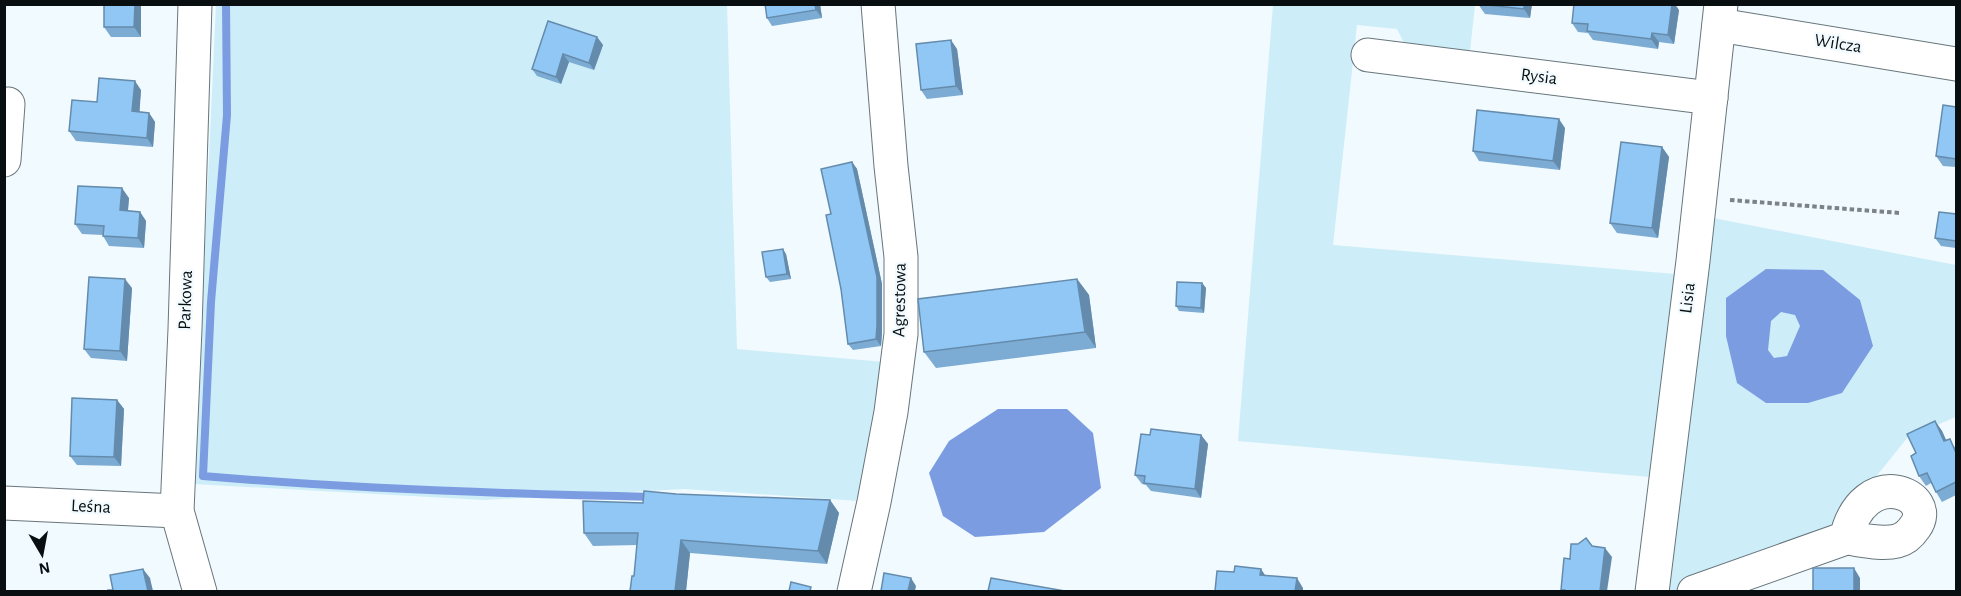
<svg xmlns="http://www.w3.org/2000/svg" width="1961" height="596" viewBox="0 0 1961 596" font-family="'Alegreya Sans',sans-serif">
<style>
.green{fill:#cdedf9}
.water{fill:#7b9ce1;fill-rule:evenodd}
.lines{fill:none;stroke-linecap:round;stroke-linejoin:round}
.stream{stroke:#7b9ce1;stroke-width:8}
.minor-casing{stroke:#68767c;stroke-width:35}
.path{stroke:#7c8386;stroke-width:4;stroke-dasharray:4.5 3;stroke-linecap:butt}
.minor{stroke:#fff;stroke-width:33}
.wall{fill:#7cabd3}
.shaded-wall{fill:#658bac}
.building{fill:#90c7f5;stroke:#658bac;stroke-width:1.5}
.labels{text-anchor:middle;dominant-baseline:central;stroke-width:4.5;stroke-linejoin:round;paint-order:stroke}
.street-label{font-size:18px;fill:#090f11;stroke:#f1fafe}
</style>
<rect width="100%" height="100%" fill="#f1fafe"/>
<g class="green">
<polygon points="216,5 727,5 737,349 896,363 874,502 684,489 484,500 194,484"/>
<polygon points="1273,5 1475,5 1470,51 1405,45 1397,29 1357,25 1333,245 1675,274 1650,477 1238,441"/>
<polygon points="1713,218 1956,265 1956,417 1908,437 1829,535 1675,591 1660,592"/>
</g>
<g class="water">
<path d="M1766,269L1823,270L1860,300L1873,346L1842,393L1808,403H1766L1737,383L1726,336V298ZM1781,312L1795,315L1800,326L1787,356L1774,358L1768,350L1771,321Z"/>
<polygon points="998,409 1067,409 1093,433 1101,488 1044,532 975,537 943,516 929,473 949,441"/>
</g>
<g class="lines">
<path class="stream" d="M226,4L227,115L211,302L203,476C354,489 504,494 655,497"/>
<g class="minor-casing">
<g id="minor">
<polyline points="195,4 185,329 177,511 200,592"/>
<polyline points="1719,25 1956,64"/>
<polyline points="1368,55 1711,98"/>
<polyline points="4,160 8,104"/>
<polyline points="4,503 177,511"/>
<polyline points="854,592 874,502 891,412 901,334 901,257 891,166 878,4"/>
<polyline points="1652,592 1693,261 1721,4"/>
<path d="M1694,592L1846,538C1862,540 1882,545 1897,541C1905,539 1911,533 1915,527C1939,495 1864,462 1846,538"/>
</g>
</g>
<polyline class="path" points="1730,200 1900,213"/>
<use href="#minor" class="minor"/>
</g>
<g class="wall">
<polygon points="104,4 141,4 141,37 111,37 104,27"/>
<polygon points="765,4 820,4 822,18 772,26 767,18"/>
<polygon points="1478,4 1532,4 1530,18 1485,14"/>
<polygon points="1679,10 1674,44 1659,42 1658,49 1593,40 1588,33 1578,32 1572,23"/>
<polygon points="597,37 603,45 594,70 569,62 561,84 537,76 532,69"/>
<polygon points="957,49 963,95 927,99 921,90"/>
<polygon points="141,90 139,112 149,113 155,122 153,147 76,141 69,131 97,102"/>
<polygon points="1956,107 1956,167 1943,166 1936,156"/>
<polygon points="1565,128 1560,170 1479,161 1473,151"/>
<polygon points="1662,147 1669,157 1658,238 1617,233 1610,223"/>
<polygon points="852,162 857,169 882,284 882,333 881,346 853,350 848,344 831,214"/>
<polygon points="129,198 128,211 140,212 146,221 144,248 109,246 103,236 103,235 82,234 75,224"/>
<polygon points="1956,214 1956,248 1941,246 1935,238"/>
<polygon points="786,254 791,279 770,282 766,277"/>
<polygon points="1077,279 1089,295 1096,348 936,368 924,352"/>
<polygon points="1202,283 1206,288 1204,313 1179,311 1176,306"/>
<polygon points="132,288 127,361 91,358 84,349"/>
<polygon points="117,400 124,409 121,466 77,465 70,456"/>
<polygon points="1935,421 1942,431 1946,440 1956,448 1956,495 1942,502 1936,492 1931,483 1926,486 1919,476 1916,453"/>
<polygon points="1150,435 1201,435 1208,444 1201,498 1151,491 1146,485 1142,484 1135,475"/>
<polygon points="676,494 830,500 839,513 827,564 690,553 686,591 630,591 634,576 637,545 593,546 584,533 643,503"/>
</g>
<g class="shaded-wall">
<polygon points="135,4 141,4 141,37 134,27"/>
<polygon points="815,4 820,4 822,18 816,10"/>
<polygon points="1524,4 1532,4 1530,18 1524,9"/>
<polygon points="1672,4 1675,4 1679,10 1674,44 1668,35"/>
<polygon points="1652,33 1659,42 1658,49 1651,39"/>
<polygon points="597,37 603,45 594,70 589,63"/>
<polygon points="951,40 957,49 963,95 956,86"/>
<polygon points="563,54 569,62 561,84 556,77"/>
<polygon points="135,81 141,90 139,120 132,111"/>
<polygon points="149,113 155,122 153,147 147,138"/>
<polygon points="1559,119 1565,128 1560,170 1553,161"/>
<polygon points="1662,147 1669,157 1658,238 1652,228"/>
<polygon points="852,162 857,169 882,284 882,333 881,346 876,339"/>
<polygon points="122,188 129,198 127,220 120,210"/>
<polygon points="140,212 146,221 144,248 138,238"/>
<polygon points="783,249 786,254 791,279 787,274"/>
<polygon points="125,279 132,288 127,361 120,351"/>
<polygon points="1077,279 1089,295 1096,348 1085,332"/>
<polygon points="1202,283 1206,288 1204,313 1201,308"/>
<polygon points="117,400 124,409 121,466 114,457"/>
<polygon points="1935,421 1942,431 1951,451 1944,441"/>
<polygon points="1201,435 1208,444 1201,498 1195,489"/>
<polygon points="830,500 839,513 827,564 818,551"/>
<polygon points="681,540 690,553 686,591 675,591"/>
<polygon points="1605,548 1612,557 1607,591 1600,591"/>
<polygon points="1854,568 1860,578 1860,591 1854,591"/>
<polygon points="143,569 150,578 153,591 148,591"/>
<polygon points="1261,569 1267,578 1260,575"/>
<polygon points="911,578 916,586 915,591 908,591"/>
<polygon points="1297,578 1303,588 1303,591 1295,591"/>
</g>
<g class="building">
<polygon points="104,4 135,4 134,27 104,27"/>
<polygon points="765,4 815,4 816,10 767,18"/>
<polygon points="1478,4 1524,4 1524,9"/>
<polygon points="1574,4 1672,4 1668,35 1652,33 1651,39 1587,31 1588,24 1572,23"/>
<polygon points="548,21 597,37 589,63 563,54 556,77 532,69"/>
<polygon points="951,40 956,86 921,90 916,44"/>
<polygon points="99,78 135,81 132,111 149,113 147,138 69,131 72,100 97,102"/>
<polygon points="1943,105 1956,107 1956,159 1936,156"/>
<polygon points="1477,110 1559,119 1553,161 1473,151"/>
<polygon points="1621,142 1662,147 1652,228 1610,223"/>
<polygon points="852,162 877,277 877,326 876,339 848,344 841,289 826,215 831,214 821,169"/>
<polygon points="78,186 122,188 120,210 140,212 138,238 103,236 104,226 75,224"/>
<polygon points="1939,212 1956,214 1956,241 1935,238"/>
<polygon points="783,249 787,274 766,277 762,252"/>
<polygon points="89,277 125,279 120,351 84,349"/>
<polygon points="1077,279 1085,332 924,352 918,299"/>
<polygon points="1177,282 1202,283 1201,308 1176,306"/>
<polygon points="72,398 117,400 114,457 70,456"/>
<polygon points="1935,421 1944,441 1950,439 1956,453 1956,482 1936,492 1927,473 1919,476 1911,456 1916,453 1907,434"/>
<polygon points="1151,429 1201,435 1195,489 1144,483 1145,476 1135,475 1141,434 1150,435"/>
<polygon points="644,491 676,494 830,500 818,551 681,540 675,591 630,591 632,576 634,576 638,533 584,533 583,501 643,503"/>
<polygon points="1586,538 1592,546 1605,548 1600,591 1565,591 1565,590 1561,590 1564,558 1570,559 1571,544 1578,544"/>
<polygon points="1235,566 1261,569 1260,575 1297,578 1295,591 1215,591 1217,571 1234,572"/>
<rect x="1813" y="568" width="41" height="23"/>
<polygon points="143,569 148,591 108,591 108,590 113,590 110,575"/>
<polygon points="884,573 911,578 908,591 881,591"/>
<polygon points="991,578 1065,591 988,591"/>
<polygon points="791,582 811,587 810,591 789,591"/>
</g>
<g class="labels">
<g class="street-label">
<text transform="translate(1838 44) rotate(9)">Wilcza</text>
<text transform="translate(1539 77) rotate(7)">Rysia</text>
<text transform="translate(1688 298) rotate(-83)">Lisia</text>
<text transform="translate(186 300) rotate(-88)">Parkowa</text>
<text transform="translate(900 300) rotate(-89)">Agrestowa</text>
<text transform="translate(91 507) rotate(3)">Leśna</text>
</g>
</g>
<rect width="1961" height="596" fill="none" stroke="#090f11" stroke-width="12"/>
<g transform="translate(42 554) rotate(170)" stroke="#f1fafe" stroke-width="4.5" paint-order="stroke">
<path d="M0-4.5L10 22L0 15L-10 22Z" fill="#090f11"/>
<text y="-9" font-size="16" font-weight="bold" text-anchor="middle" fill="#090f11">N</text>
</g>
</svg>
